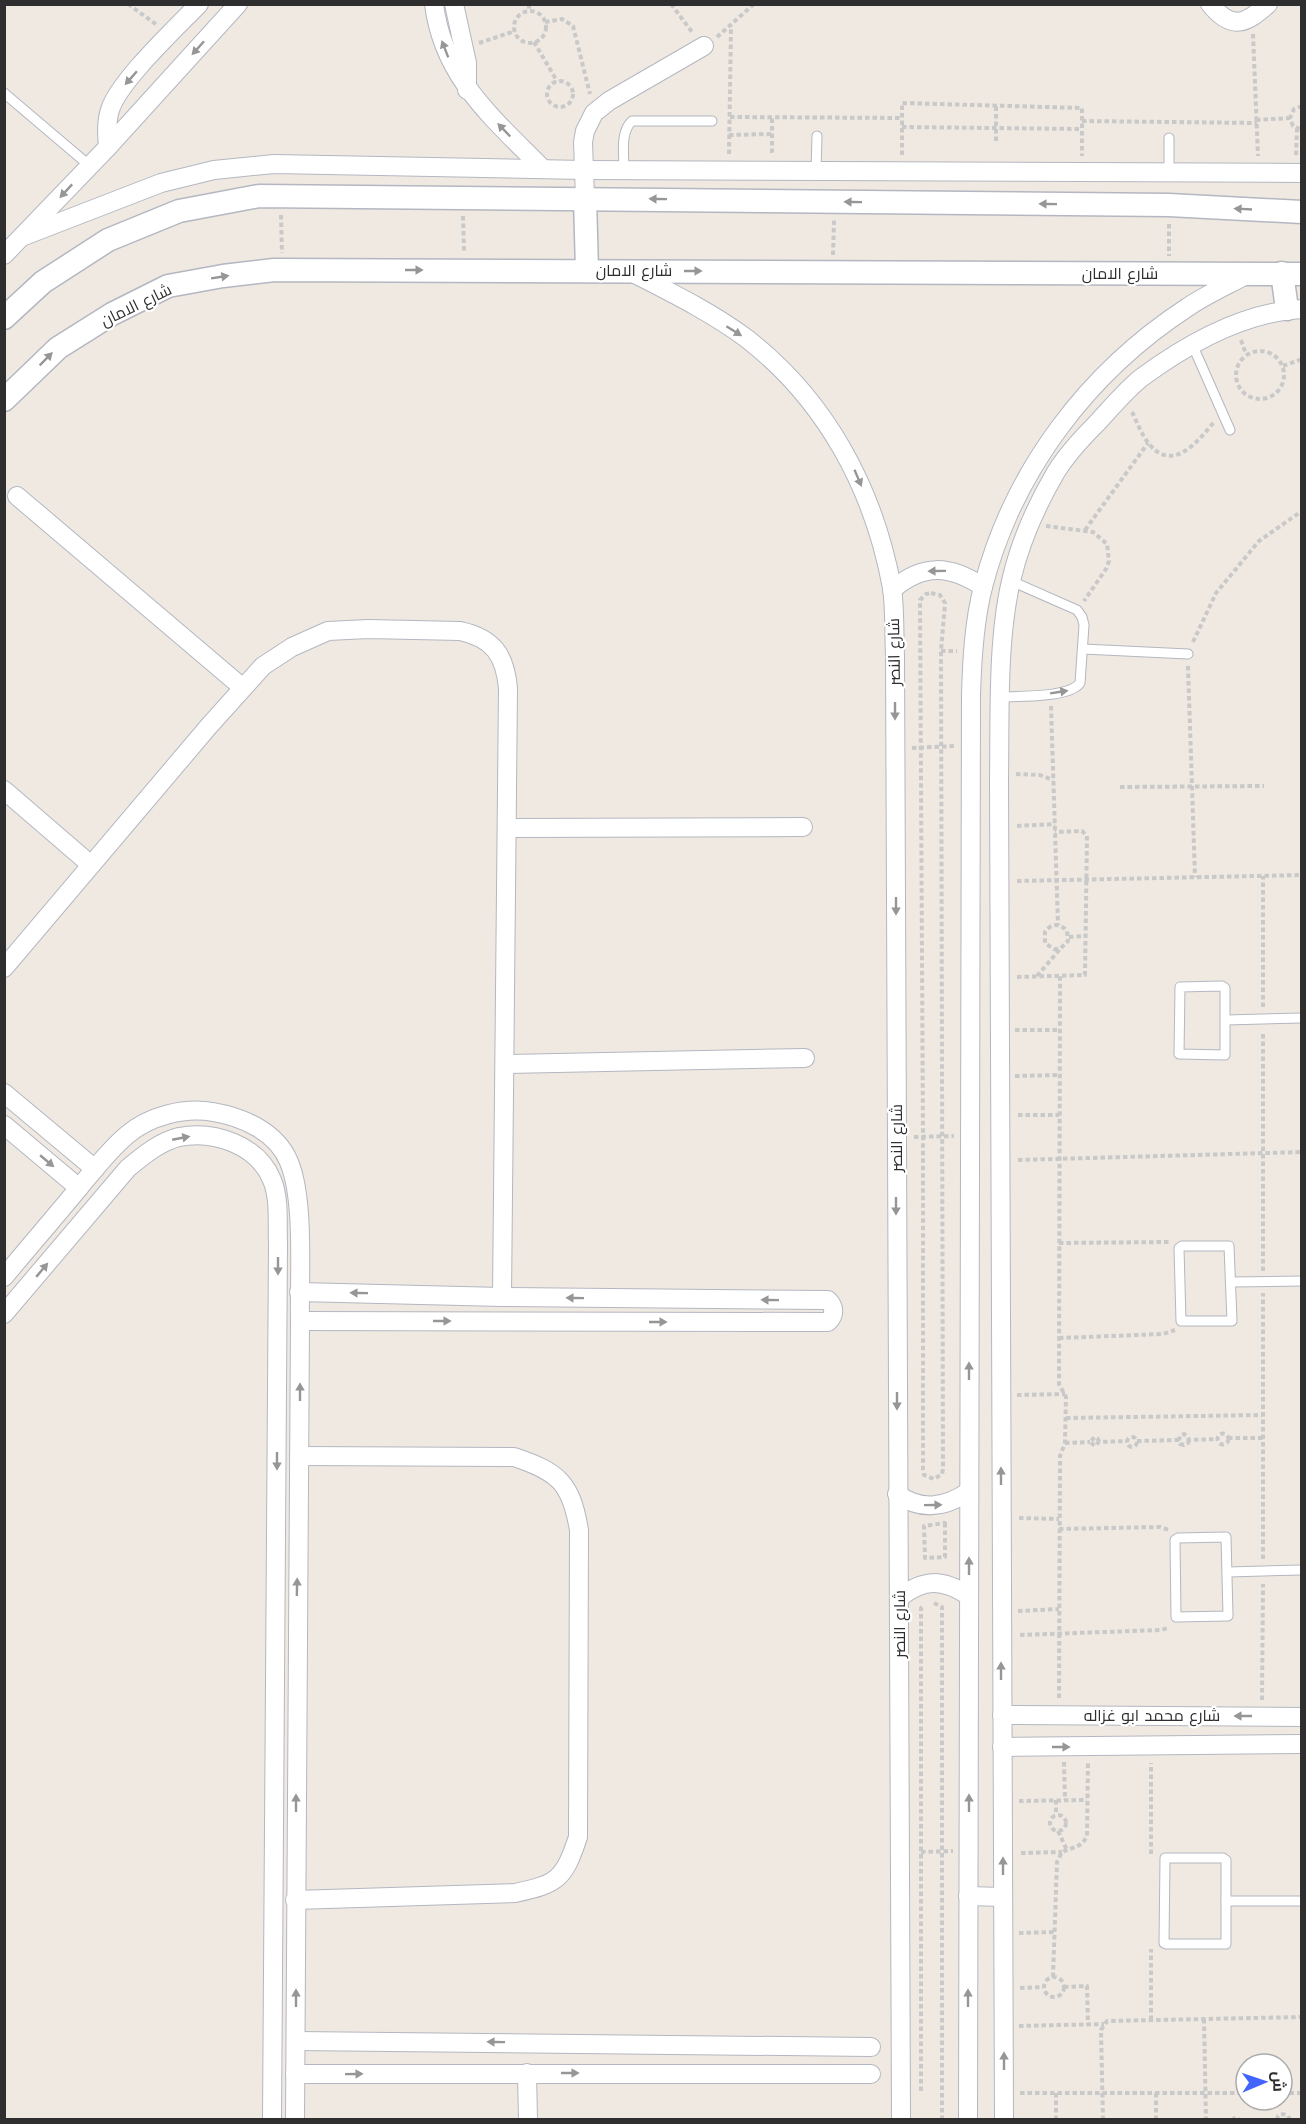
<svg xmlns="http://www.w3.org/2000/svg" width="1306" height="2124" viewBox="0 0 1306 2124" font-family="'Work Sans',Cairo,sans-serif">
<style>
.lines{fill:none;stroke-linecap:round;stroke-linejoin:round}
.service-casing{stroke:#b4b7c1;stroke-width:11}
.minor-casing{stroke:#b4b7c1;stroke-width:20}
.tertiary-casing{stroke:#b4b7c1;stroke-width:25}
.path{stroke:#c9c9c9;stroke-width:4;stroke-dasharray:4.5 3;stroke-linecap:butt}
.service{stroke:#fff;stroke-width:9}
.minor{stroke:#fff;stroke-width:18}
.tertiary{stroke:#fff;stroke-width:22}
.oneway{fill:#969696}
.labels{text-anchor:middle;dominant-baseline:central;stroke-width:4.5;stroke-linejoin:round;paint-order:stroke}
.street-label{font-size:16px;fill:#2e2e2e;stroke:#fff}
</style>
<rect width="100%" height="100%" fill="#efe9e1"/>
<g class="lines">
<g class="service-casing">
<g id="service">
<polyline points="4,93 90,166"/>
<polyline points="1169,138 1169,172"/>
<path d="M624,170C624,154 620,132 632,121H712"/>
<polyline points="816,170 817,136"/>
<polyline points="1192,344 1230,430"/>
<polyline points="1083,649 1188,654"/>
<path d="M1000,697C1019,696 1069,698 1080,683L1084,625L1082,617L1077,610L1011,581"/>
<polygon points="1180,987 1222,986 1225,988 1225,1055 1179,1054"/>
<polyline points="1226,1020 1302,1018"/>
<polygon points="1229,1246 1232,1321 1181,1321 1179,1248 1182,1246"/>
<polyline points="1231,1282 1302,1281"/>
<polygon points="1226,1537 1228,1616 1176,1617 1175,1540 1178,1538"/>
<polyline points="1228,1572 1302,1570"/>
<polygon points="1165,1858 1223,1858 1226,1860 1226,1944 1166,1944 1164,1943"/>
<polyline points="1226,1901 1302,1901"/>
</g>
</g>
<g class="minor-casing">
<g id="minor">
<path d="M434,4C443,78 494,119 543,169"/>
<polyline points="454,4 467,63 467,90"/>
<path d="M1210,4C1232,31 1246,24 1268,4"/>
<path d="M108,147C107,135 106,122 110,110C118,82 177,27 199,4"/>
<polyline points="585,198 583,142 585,131 594,113 609,101 704,46"/>
<polyline points="24,236 161,183 214,170 274,164 584,170 1302,173"/>
<polyline points="4,255 108,147 238,4"/>
<path d="M631,272C670,292 711,312 746,338C826,400 874,489 892,588C895,609 894,634 895,656L901,2120"/>
<polyline points="17,496 243,688"/>
<path d="M892,590C923,563 950,565 983,587"/>
<polyline points="4,790 91,865"/>
<polyline points="507,828 803,827"/>
<path d="M4,968L209,726L263,666L292,647L328,631L368,629L460,631C493,638 505,655 508,688L502,1297"/>
<polyline points="505,1064 805,1058"/>
<polyline points="4,1093 95,1169"/>
<polyline points="4,1125 79,1188"/>
<path d="M4,1277C29,1247 54,1218 78,1189C93,1171 109,1150 127,1135C149,1116 184,1107 213,1112C243,1117 277,1132 289,1162C305,1200 299,1278 300,1321L295,2120"/>
<path d="M299,1292L502,1297L828,1300C835,1307 835,1315 828,1322L300,1321"/>
<path d="M4,1314L128,1168C143,1156 159,1142 179,1137C214,1130 258,1145 272,1180C280,1199 277,1224 278,1244L272,2120"/>
<path d="M897,1494C921,1511 944,1508 968,1492"/>
<path d="M899,1598C924,1578 943,1579 969,1596"/>
<polyline points="1002,1715 1302,1717"/>
<polyline points="1002,1747 1302,1744"/>
<polyline points="968,1896 1003,1897"/>
<path d="M295,1900L515,1893C558,1884 564,1879 578,1837L579,1530C571,1483 559,1472 514,1457L299,1456"/>
<polyline points="296,2041 871,2047"/>
<polyline points="527,2073 528,2120"/>
<polyline points="295,2074 871,2074"/>
<path d="M968,2120L971,695C972,659 974,622 983,587C1013,471 1088,372 1188,307C1207,294 1228,285 1248,274"/>
<path d="M1004,2120L999,780C1000,717 997,641 1011,581C1020,542 1036,506 1056,472C1067,454 1082,438 1097,423C1111,408 1125,391 1141,378C1187,344 1244,312 1302,309"/>
</g>
</g>
<g class="tertiary-casing">
<g id="tertiary">
<polyline points="585,198 587,270"/>
<polyline points="1282,273 1287,309"/>
<polyline points="4,318 43,282 108,240 179,211 259,196 1169,205 1302,212"/>
<polyline points="4,400 58,348 112,314 168,286 223,276 274,270 1302,274"/>
</g>
</g>
<g class="path">
<polyline points="128,4 157,25"/>
<polyline points="529,4 529,11"/>
<polyline points="671,4 692,32"/>
<circle cx="530" cy="27" r="16"/>
<polyline points="545,22 562,19 573,26 590,94"/>
<polyline points="1253,34 1258,156"/>
<polyline points="717,37 754,4"/>
<polyline points="534,42 557,81"/>
<polyline points="479,43 515,31"/>
<circle cx="560" cy="94" r="13"/>
<polyline points="1302,106 1294,109 1290,118 1293,126 1302,130"/>
<polyline points="730,117 902,118"/>
<polyline points="1256,120 1290,118"/>
<polyline points="1082,121 1257,123"/>
<polyline points="902,127 1082,129"/>
<polyline points="729,135 772,134"/>
<polyline points="996,141 996,105"/>
<polyline points="770,151 772,151 772,117"/>
<polyline points="729,154 731,26"/>
<polyline points="902,155 902,103 1082,108 1082,156"/>
<polyline points="1296,155 1297,129"/>
<polyline points="281,215 282,253"/>
<polyline points="463,216 464,251"/>
<polyline points="1169,224 1169,256"/>
<polyline points="833,255 834,220"/>
<polyline points="1241,340 1246,354"/>
<circle cx="1260" cy="375" r="24"/>
<polyline points="1283,366 1302,359"/>
<path d="M1132,412C1137,422 1142,436 1150,445C1174,473 1199,440 1214,422"/>
<polyline points="1046,526 1093,532 1107,544 1109,561 1106,569 1084,601"/>
<polyline points="1085,530 1148,443"/>
<polygon points="931,593 940,595 945,603 941,651 943,1469 942,1474 934,1479 924,1475 923,1470 923,1137 920,600 926,594"/>
<polyline points="1193,642 1216,593 1259,541 1302,511"/>
<polyline points="941,651 957,651"/>
<polyline points="1188,666 1195,877"/>
<polyline points="1051,706 1058,925"/>
<polyline points="912,748 955,746"/>
<polyline points="1016,774 1040,775 1053,780"/>
<polyline points="1120,787 1264,786"/>
<polyline points="1017,826 1055,824"/>
<polyline points="1017,881 1302,875"/>
<polyline points="1069,937 1086,936"/>
<path d="M1037,976L1060,949H1054L1045,943V932C1051,923 1060,923 1067,931L1068,941L1060,949"/>
<polyline points="1017,977 1085,975 1087,836 1082,831 1055,832"/>
<polyline points="1263,1007 1263,876"/>
<polyline points="1015,1030 1060,1030"/>
<polyline points="1015,1076 1060,1075"/>
<polyline points="1018,1115 1059,1115"/>
<polyline points="914,1137 954,1136"/>
<polyline points="1018,1160 1302,1152"/>
<polyline points="1059,1243 1170,1242"/>
<polyline points="1263,1271 1263,1032"/>
<polyline points="1059,1338 1163,1334 1175,1330"/>
<polyline points="1017,1395 1065,1394"/>
<polyline points="1066,1418 1263,1415"/>
<circle cx="1223" cy="1439" r="5.5"/>
<circle cx="1132" cy="1442" r="5"/>
<polyline points="1228,1438 1263,1438"/>
<polyline points="1189,1440 1188,1443 1184,1445 1180,1444 1179,1440 1180,1436 1184,1434 1187,1436 1189,1440 1218,1439"/>
<polyline points="1137,1441 1179,1440"/>
<polyline points="1099,1442 1098,1439 1095,1437 1090,1442 1095,1446 1099,1442 1127,1441"/>
<polyline points="1065,1443 1090,1442"/>
<polyline points="1019,1518 1059,1519"/>
<polygon points="945,1523 945,1557 925,1558 924,1526"/>
<polyline points="1059,1529 1160,1527 1169,1530"/>
<polyline points="1263,1559 1263,1293"/>
<polyline points="934,1603 942,1607 942,2120"/>
<polyline points="1018,1611 1059,1609"/>
<polyline points="1020,1635 1161,1630 1168,1628"/>
<polyline points="1059,1698 1060,1456 1065,1443 1066,1397 1059,1384 1060,976"/>
<polyline points="1262,1700 1263,1584"/>
<polyline points="1064,1762 1065,1800"/>
<polyline points="1056,1800 1056,1814"/>
<polyline points="1019,1801 1087,1800"/>
<circle cx="1058" cy="1823" r="8"/>
<polyline points="1058,1831 1067,1850"/>
<polyline points="921,1852 953,1851"/>
<polyline points="1021,1853 1062,1852"/>
<polyline points="1151,1854 1151,1763"/>
<polyline points="1019,1933 1055,1932"/>
<circle cx="1054" cy="1987" r="10"/>
<path d="M1053,1977L1057,1862L1062,1852C1073,1847 1081,1848 1087,1836L1088,1762"/>
<polyline points="1064,1987 1087,1986 1088,2025"/>
<polyline points="1020,1988 1043,1987"/>
<polyline points="1204,2019 1206,2120"/>
<polyline points="1151,2020 1151,1949"/>
<polyline points="1019,2026 1104,2024"/>
<polyline points="921,2091 921,1608 924,1605"/>
<polyline points="1020,2093 1246,2093"/>
<polyline points="1056,2093 1056,2120"/>
<polyline points="1156,2093 1156,2120"/>
<polyline points="1282,2093 1302,2093"/>
<polyline points="1103,2120 1101,2030 1107,2021 1302,2017"/>
<polyline points="1232,2120 1236,2117 1240,2120"/>
<polyline points="1277,2120 1278,2116 1283,2114 1288,2116 1290,2120"/>
</g>
<use href="#service" class="service"/>
<use href="#minor" class="minor"/>
<use href="#tertiary" class="tertiary"/>
</g>
<defs><path id="oneway-solid" d="M-6-.8H1V-3.2L6.5 0L1 3.2V.8H-6Z" transform="scale(1.5)"/></defs>
<g class="oneway">
<use href="#oneway-solid" transform="translate(198 48) rotate(132)"/>
<use href="#oneway-solid" transform="translate(445 49) rotate(-111)"/>
<use href="#oneway-solid" transform="translate(131 78) rotate(131)"/>
<use href="#oneway-solid" transform="translate(504 130) rotate(-134)"/>
<use href="#oneway-solid" transform="translate(66 191) rotate(133)"/>
<use href="#oneway-solid" transform="translate(658 199) rotate(-179)"/>
<use href="#oneway-solid" transform="translate(853 202) rotate(-179)"/>
<use href="#oneway-solid" transform="translate(1048 204) rotate(-179)"/>
<use href="#oneway-solid" transform="translate(1243 209) rotate(-177)"/>
<use href="#oneway-solid" transform="translate(414 270)"/>
<use href="#oneway-solid" transform="translate(693 271)"/>
<use href="#oneway-solid" transform="translate(220 277) rotate(-9)"/>
<use href="#oneway-solid" transform="translate(734 331) rotate(32)"/>
<use href="#oneway-solid" transform="translate(46 359) rotate(-45)"/>
<use href="#oneway-solid" transform="translate(858 478) rotate(67)"/>
<use href="#oneway-solid" transform="translate(937 571) rotate(179)"/>
<use href="#oneway-solid" transform="translate(1059 692) rotate(-9)"/>
<use href="#oneway-solid" transform="translate(895 711) rotate(90)"/>
<use href="#oneway-solid" transform="translate(896 906) rotate(90)"/>
<use href="#oneway-solid" transform="translate(181 1138) rotate(-11)"/>
<use href="#oneway-solid" transform="translate(47 1161) rotate(40)"/>
<use href="#oneway-solid" transform="translate(896 1206) rotate(90)"/>
<use href="#oneway-solid" transform="translate(278 1266) rotate(90)"/>
<use href="#oneway-solid" transform="translate(42 1270) rotate(-50)"/>
<use href="#oneway-solid" transform="translate(359 1293) rotate(-179)"/>
<use href="#oneway-solid" transform="translate(575 1298) rotate(-179)"/>
<use href="#oneway-solid" transform="translate(770 1300) rotate(-179)"/>
<use href="#oneway-solid" transform="translate(442 1321)"/>
<use href="#oneway-solid" transform="translate(658 1322)"/>
<use href="#oneway-solid" transform="translate(969 1371) rotate(-90)"/>
<use href="#oneway-solid" transform="translate(300 1392) rotate(-90)"/>
<use href="#oneway-solid" transform="translate(897 1401) rotate(90)"/>
<use href="#oneway-solid" transform="translate(277 1461) rotate(90)"/>
<use href="#oneway-solid" transform="translate(1001 1476) rotate(-90)"/>
<use href="#oneway-solid" transform="translate(933 1505) rotate(-1)"/>
<use href="#oneway-solid" transform="translate(969 1566) rotate(-90)"/>
<use href="#oneway-solid" transform="translate(297 1587) rotate(-89)"/>
<use href="#oneway-solid" transform="translate(1001 1671) rotate(-90)"/>
<use href="#oneway-solid" transform="translate(1243 1716) rotate(-180)"/>
<use href="#oneway-solid" transform="translate(1061 1747)"/>
<use href="#oneway-solid" transform="translate(296 1803) rotate(-90)"/>
<use href="#oneway-solid" transform="translate(969 1803) rotate(-90)"/>
<use href="#oneway-solid" transform="translate(1003 1866) rotate(-90)"/>
<use href="#oneway-solid" transform="translate(296 1998) rotate(-90)"/>
<use href="#oneway-solid" transform="translate(968 1998) rotate(-90)"/>
<use href="#oneway-solid" transform="translate(496 2042) rotate(-179)"/>
<use href="#oneway-solid" transform="translate(1004 2061) rotate(-90)"/>
<use href="#oneway-solid" transform="translate(570 2073)"/>
<use href="#oneway-solid" transform="translate(354 2074) rotate(-1)"/>
</g>
<g class="labels">
<g class="street-label">
<text x="634" y="270">شارع الامان</text>
<text x="1120" y="273">شارع الامان</text>
<text transform="translate(136 305) rotate(-26)">شارع الامان</text>
<text transform="translate(894 652) rotate(-91)">شارع النصر</text>
<text transform="translate(896 1138) rotate(-90)">شارع النصر</text>
<text transform="translate(899 1624) rotate(-90)">شارع النصر</text>
<text x="1152" y="1715">شارع محمد ابو غزاله</text>
</g>
</g>
<rect width="1306" height="2124" fill="none" stroke="#2e2e2e" stroke-width="12"/>
<g transform="translate(1264 2082) rotate(88)"><circle r="28" fill="#ffffff" stroke="#ababab" stroke-width="1.5"/>
<path d="M0-4.5L10 22L0 15L-10 22Z" fill="#4264fb"/>
<text y="-9" font-size="16" font-weight="bold" text-anchor="middle" fill="#2e2e2e">ش</text>
</g>
</svg>
